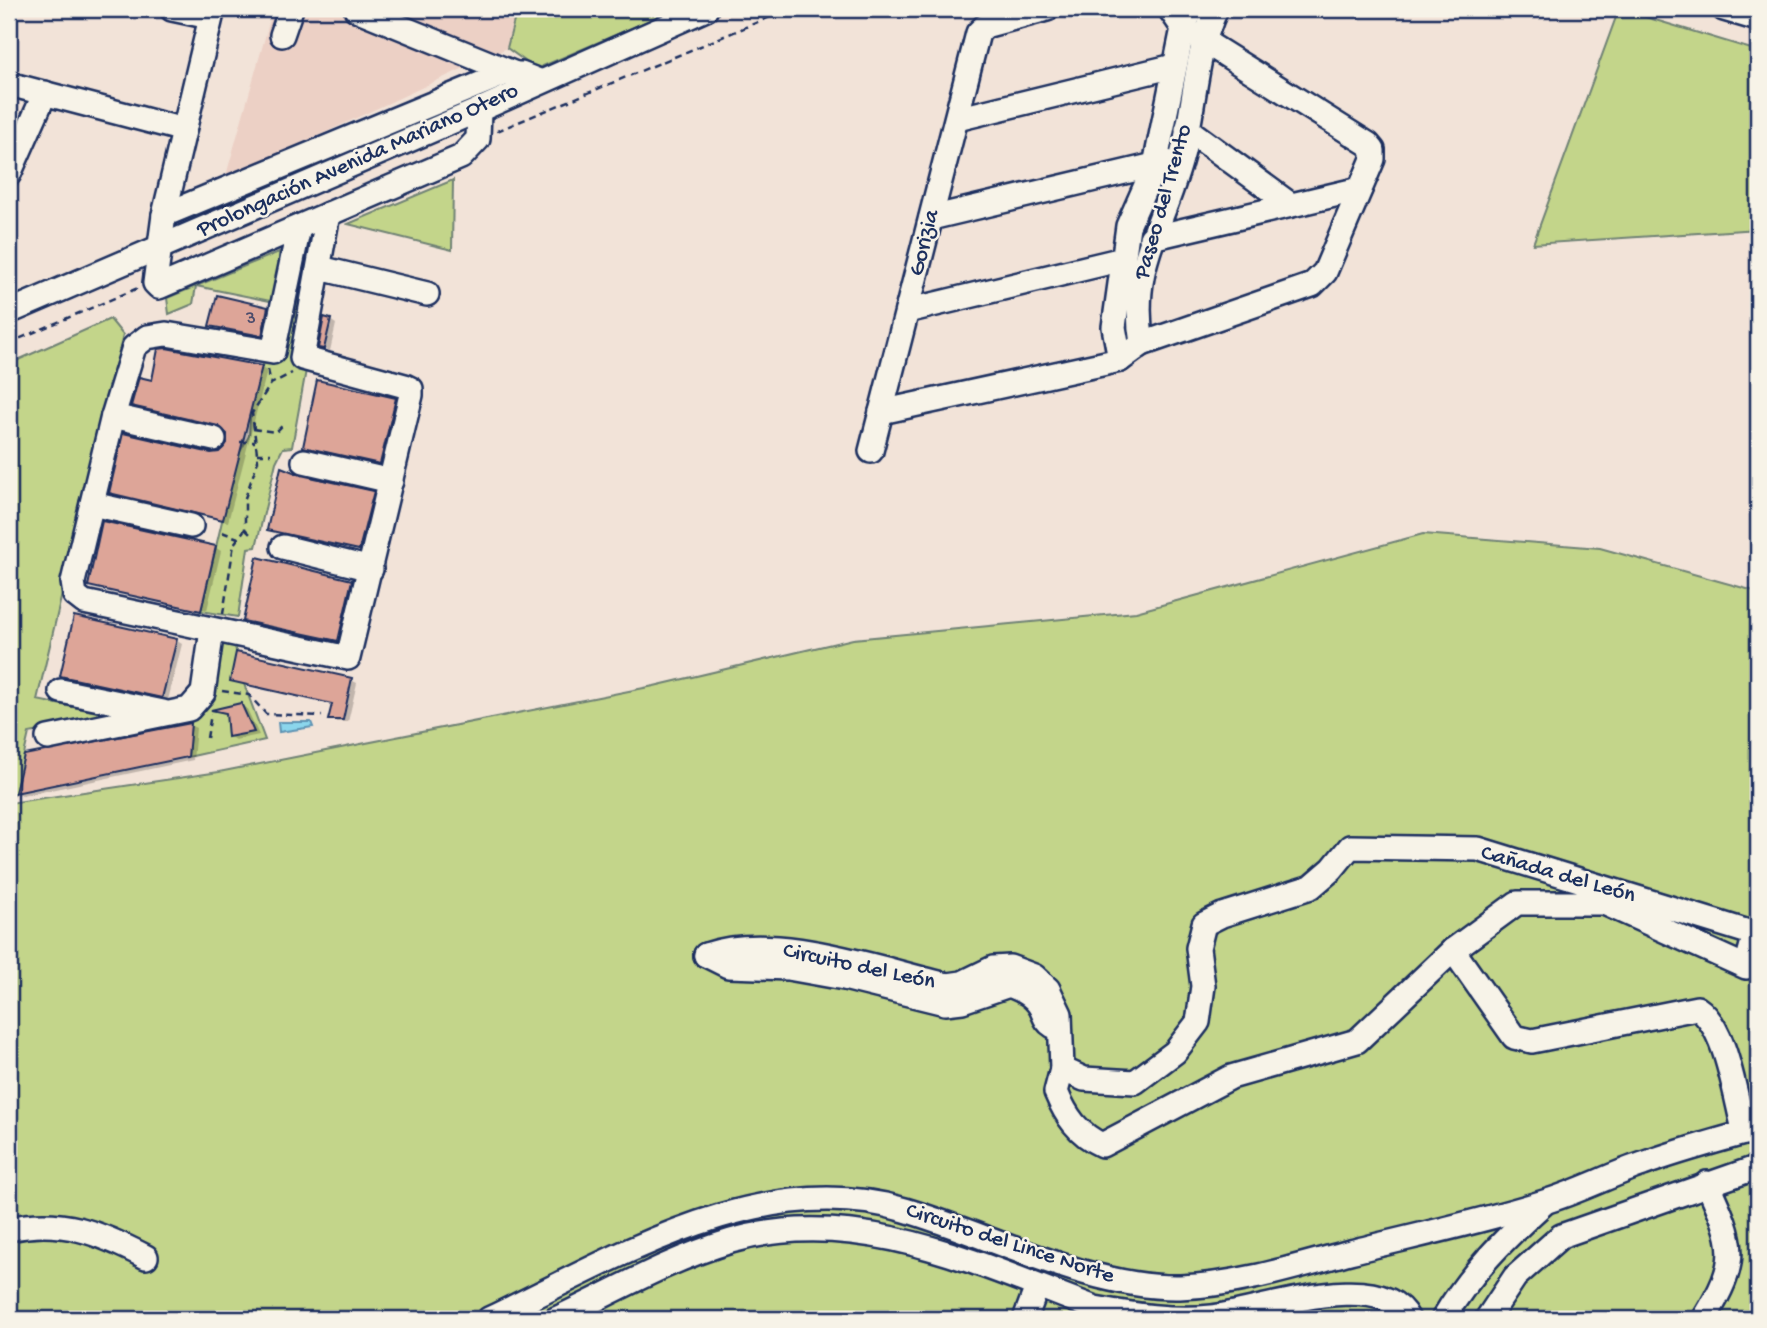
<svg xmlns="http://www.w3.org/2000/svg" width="1767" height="1328" viewBox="0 0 1767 1328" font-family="'Gochi Hand',sans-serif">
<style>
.built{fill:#ecd0c5}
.green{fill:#c3d58a;stroke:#6f8274;stroke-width:2}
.water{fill:#8bd6ec;stroke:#5e93b3;stroke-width:2}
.shadow{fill:#0003}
.building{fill:#dda598;stroke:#1b2f5e;stroke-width:2}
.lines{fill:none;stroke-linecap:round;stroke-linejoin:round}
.minor-casing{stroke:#1b2f5e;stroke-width:28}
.path{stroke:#1b2f5e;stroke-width:2.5;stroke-dasharray:7 5;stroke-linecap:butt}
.minor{stroke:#f7f3e8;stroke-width:23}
.labels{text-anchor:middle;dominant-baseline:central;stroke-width:5;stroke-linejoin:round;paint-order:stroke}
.number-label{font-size:19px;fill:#4c4c6c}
.street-label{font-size:23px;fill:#1b2f5e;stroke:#f7f3e8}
</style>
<rect width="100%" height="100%" fill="#f2e3d8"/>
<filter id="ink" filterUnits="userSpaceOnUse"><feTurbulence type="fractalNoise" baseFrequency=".0143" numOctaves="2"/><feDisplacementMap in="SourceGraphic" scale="14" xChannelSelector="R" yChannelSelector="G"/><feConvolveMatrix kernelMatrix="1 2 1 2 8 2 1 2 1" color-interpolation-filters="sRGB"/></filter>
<g filter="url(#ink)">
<polygon class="built" points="273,9 517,9 507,48 225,179"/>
<g class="green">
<polygon points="517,9 676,9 536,69 507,48"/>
<polygon points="1619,9 1758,51 1758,229 1533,244"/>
<polygon points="453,180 452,250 348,224"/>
<polygon points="279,252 280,303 196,286 193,304 169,314 167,298"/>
<polygon points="304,273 309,274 291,357 292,364 306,370 292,447 283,448 276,462 256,547 248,548 238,617 201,611 237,457 249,436 251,403 263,361 276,364 284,358"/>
<polygon points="110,319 123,335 37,700 117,716 29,733 15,793 9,802 9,364"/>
<polygon points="1423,534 1600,548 1758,592 1758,1319 9,1319 9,803 219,772 654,686 853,639 1136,612"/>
<polygon points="220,631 232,634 244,684 265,740 188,757 191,720"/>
</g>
<polygon class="water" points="278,722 311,722 313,727 279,732"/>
<g class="shadow">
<polygon points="267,308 273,312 268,338 211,325"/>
<polygon points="330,320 336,324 330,351 320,347"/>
<polygon points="261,368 267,371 228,522 111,493 220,454 229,443 229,433 222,427 133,405 153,382"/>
<polygon points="395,400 401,403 386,466 305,447"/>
<polygon points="373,493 379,496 365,552 269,529"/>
<polygon points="216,548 221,551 207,610 90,585"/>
<polygon points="258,559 357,585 343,644 245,620"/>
<polygon points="177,641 182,644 168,700 62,675"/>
<polygon points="232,680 351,680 357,683 348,722 336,722 330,719 333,705"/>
<polygon points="241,705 247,709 259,735 235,740 229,736 227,715 216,711"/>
<polygon points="190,725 196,728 193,760 22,796 17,793"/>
</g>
<g class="building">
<polygon points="217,295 268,307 262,336 209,326"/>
<polygon points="324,317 331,319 324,349 318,348"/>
<polygon points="166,348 262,366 223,520 109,493 123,433 211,453 219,452 227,443 227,434 218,426 131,406 139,377 152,380 158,349"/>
<polygon points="317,380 396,398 380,464 303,447"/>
<polygon points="281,467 301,475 374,491 359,550 267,530"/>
<polygon points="102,521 216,546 201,611 88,586"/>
<polygon points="257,557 352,580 338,641 243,621"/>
<polygon points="74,616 177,639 162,698 60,676"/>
<polygon points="236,652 352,678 343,720 328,720 332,704 230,681"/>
<polygon points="241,703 254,732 228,737 226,713 211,710"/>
<polygon points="191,723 188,757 15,793 24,755"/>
</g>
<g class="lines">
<g class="minor-casing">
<g id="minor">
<polyline points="172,9 210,17"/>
<polyline points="213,9 164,215 155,283 159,287 461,157 478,139 479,110"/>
<polyline points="356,9 513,73"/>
<polyline points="1724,9 1758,19"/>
<polyline points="282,35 291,9"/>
<polyline points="9,84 184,130"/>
<polyline points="957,119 1174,66"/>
<polyline points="1187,129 1291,205"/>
<polyline points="9,174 45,93"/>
<polyline points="164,215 504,74 521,74 539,81"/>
<polyline points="931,218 1167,162"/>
<polyline points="299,227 273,352 166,334 147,337 134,347 113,416 73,582 75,595 84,602 348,658 411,395 411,389 405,386 302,358 328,214"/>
<polyline points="1151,238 1360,189"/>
<polyline points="320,268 427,294"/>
<polyline points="907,311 1123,259"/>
<polyline points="9,312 479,110 706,9"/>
<path d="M1142,344C1129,265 1162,229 1181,159C1196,107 1193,60 1216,9"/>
<polyline points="1120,360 1114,327 1128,226 1155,165 1183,28 1192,9"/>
<polyline points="881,412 1120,360 1142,344 1312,285 1325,272 1373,159 1373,150 1368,144 1183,28 1170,9"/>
<polyline points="113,416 214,439"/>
<polyline points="871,451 978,33 985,26 1047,9"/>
<polyline points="304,461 391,481"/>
<polyline points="92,504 191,526"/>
<polyline points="283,547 371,569"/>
<polyline points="61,691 163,712"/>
<polyline points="48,738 189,709 203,693 212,630"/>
<path d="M1350,847L1478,849L1755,934L1746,967L1604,903H1517L1453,950L1357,1041L1231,1077L1102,1145C1078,1134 1066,1116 1056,1092L1062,1069L1084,1079L1135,1082L1175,1052L1198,1022L1203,986L1198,948L1204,924L1222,915L1311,887L1332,869Z"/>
<path d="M1453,950L1514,1037L1532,1041L1697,1008C1727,1027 1735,1098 1745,1133"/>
<path d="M706,955C776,931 877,969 948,985L962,983L993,968L1010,967L1034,976L1048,989L1060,1014L1062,1069"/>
<path d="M706,955L728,966L788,968L844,978L945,1003L962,1001L1009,985C1022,990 1034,995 1041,1008C1045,1016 1045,1021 1053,1026"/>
<path d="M9,1229C61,1217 100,1233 146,1257"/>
<path d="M489,1319C615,1259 760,1167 905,1210C990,1235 1092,1289 1180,1287C1238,1285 1294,1267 1350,1252C1414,1236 1480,1222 1544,1202C1578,1192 1610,1175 1643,1164C1681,1150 1720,1140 1758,1129"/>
<path d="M556,1319C613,1292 670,1259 731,1241C856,1204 980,1265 1095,1308C1133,1315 1173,1321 1212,1317C1259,1312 1381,1265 1408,1319"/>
<polyline points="1025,1319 1037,1287"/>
<path d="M1443,1319C1470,1273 1504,1239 1543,1204"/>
<polyline points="1487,1319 1515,1277 1561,1236 1758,1167"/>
<path d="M1704,1319C1740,1260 1736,1245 1707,1183"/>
</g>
</g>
<g class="path">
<polyline points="497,131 789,9"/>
<polyline points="9,343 138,288"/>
<polyline points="268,370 271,384"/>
<polyline points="253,429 276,432 284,424"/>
<polyline points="240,442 255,442"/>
<polyline points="257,454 271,454"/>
<polyline points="245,529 252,536"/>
<polyline points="222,532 238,538"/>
<polyline points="223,614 234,544 245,529 245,498 258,461 252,413 271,384 292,373"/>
<polyline points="222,691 249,695 266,714 322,716"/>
<polyline points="207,738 211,714"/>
</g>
<use href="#minor" class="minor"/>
</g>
</g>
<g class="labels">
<g class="number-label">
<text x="251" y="319">3</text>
</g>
<g class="street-label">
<text transform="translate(358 161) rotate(-24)">Prolongación Avenida Mariano Otero</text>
<text transform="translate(1164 202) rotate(-74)">Paseo del Trento</text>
<text transform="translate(925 243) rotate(-76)">Gorizia</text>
<text transform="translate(1558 875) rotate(16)">Cañada del León</text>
<text transform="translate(859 967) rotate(12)">Circuito del León</text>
<text transform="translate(1010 1244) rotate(18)">Circuito del Lince Norte</text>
</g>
</g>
<rect width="1767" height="1328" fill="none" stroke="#f7f3e8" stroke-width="35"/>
<rect x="18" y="18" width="1732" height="1293" fill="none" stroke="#1b2f5e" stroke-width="2.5" filter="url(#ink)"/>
</svg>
